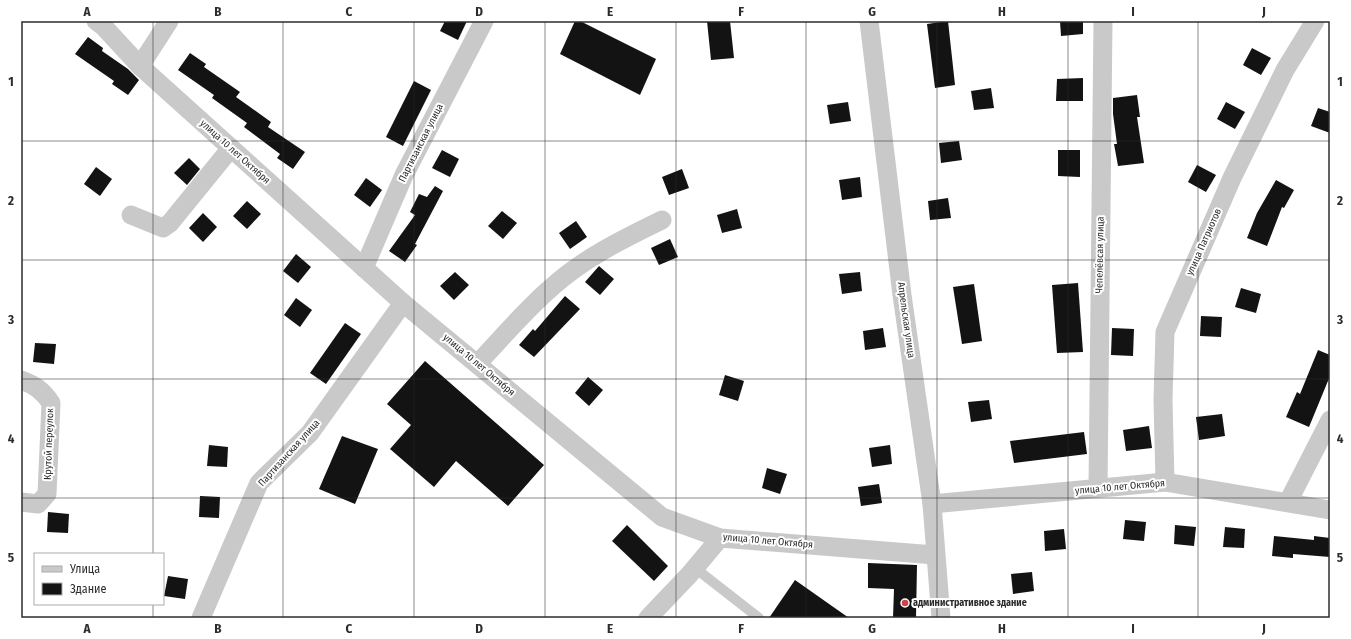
<svg xmlns="http://www.w3.org/2000/svg" width="1351" height="639" viewBox="0 0 1351 639" font-family="'Fira Sans Condensed',sans-serif">
<style>
.building{fill:#131313}
.lines{fill:none;stroke-linecap:round;stroke-linejoin:round}
.service{stroke:#c9c9c9;stroke-width:10}
.minor{stroke:#c9c9c9;stroke-width:19}
.grid{fill:none;stroke:#2c2c2c;stroke-width:1;stroke-opacity:0.55}
.poi-dot{fill:#cf4245;stroke:#fff;stroke-width:1.5}
.labels{text-anchor:middle;dominant-baseline:central;stroke-width:4;stroke-linejoin:round;paint-order:stroke}
.street-label{font-size:10px;fill:#2c2c2c;stroke:#fff}
.poi-label{font-size:10px;font-weight:bold;fill:#2c2c2c;stroke:#fff;text-anchor:start}
.neatline{fill:none;stroke:#2c2c2c;stroke-width:1.5}
.grid-label{font-size:13px;text-anchor:middle;font-weight:bold;fill:#2c2c2c}
</style>
<rect width="100%" height="100%" fill="#fff"/>
<g class="building">
<polygon points="445,21 467,21 458,40 440,31"/>
<polygon points="575,21 580,21 656,59 640,95 560,54"/>
<polygon points="707,21 730,21 734,58 711,60"/>
<polygon points="948,21 955,85 935,88 927,24"/>
<polygon points="1060,21 1083,21 1083,34 1061,36"/>
<polygon points="88,37 103,48 102,51 128,69 139,80 128,95 112,84 114,81 75,54"/>
<polygon points="1252,48 1271,58 1261,75 1243,65"/>
<polygon points="190,53 206,64 204,67 240,92 236,97 271,122 268,127 305,152 293,169 277,158 280,154 244,127 247,123 212,98 214,95 178,70"/>
<polygon points="1083,78 1083,101 1056,101 1057,79"/>
<polygon points="414,81 431,90 403,146 386,137"/>
<polygon points="991,88 994,108 974,110 971,91"/>
<polygon points="1137,95 1140,117 1137,117 1144,163 1118,166 1114,144 1117,144 1113,114 1113,98"/>
<polygon points="848,102 851,121 830,124 827,105"/>
<polygon points="1226,102 1245,112 1235,129 1217,119"/>
<polygon points="1318,108 1330,112 1330,133 1311,126"/>
<polygon points="959,141 962,160 941,163 939,143"/>
<polygon points="442,150 459,159 450,177 432,168"/>
<polygon points="1058,150 1080,150 1080,177 1058,176"/>
<polygon points="189,158 200,169 187,185 174,173"/>
<polygon points="1197,165 1216,175 1206,192 1188,182"/>
<polygon points="96,167 112,179 100,196 84,184"/>
<polygon points="682,169 689,188 669,195 662,177"/>
<polygon points="860,177 862,197 842,200 839,180"/>
<polygon points="366,178 382,190 370,207 354,195"/>
<polygon points="1276,180 1294,190 1284,208 1282,207 1267,246 1247,238 1257,213"/>
<polygon points="435,186 443,191 415,244 417,245 405,262 389,251 415,215 410,212 419,194 427,197"/>
<polygon points="948,198 951,218 930,220 928,201"/>
<polygon points="247,201 261,214 247,229 233,216"/>
<polygon points="737,209 742,228 722,233 717,215"/>
<polygon points="502,211 517,223 503,239 488,226"/>
<polygon points="203,213 217,227 203,242 189,228"/>
<polygon points="576,221 587,237 570,249 559,233"/>
<polygon points="670,239 678,257 659,265 651,248"/>
<polygon points="296,254 311,267 298,283 283,271"/>
<polygon points="599,266 614,279 600,295 585,282"/>
<polygon points="455,272 469,285 454,300 440,286"/>
<polygon points="860,272 862,291 842,294 839,274"/>
<polygon points="1078,283 1083,352 1057,353 1052,285"/>
<polygon points="974,284 982,341 962,344 953,287"/>
<polygon points="1241,288 1261,294 1256,313 1235,307"/>
<polygon points="565,296 580,309 534,357 519,345 533,329 535,331"/>
<polygon points="296,298 312,310 300,327 284,315"/>
<polygon points="1201,316 1222,317 1221,337 1200,336"/>
<polygon points="345,323 361,334 326,384 310,373"/>
<polygon points="883,328 886,347 865,350 863,331"/>
<polygon points="1112,328 1134,329 1133,356 1111,355"/>
<polygon points="35,343 56,344 54,364 33,362"/>
<polygon points="1318,350 1330,355 1330,376 1309,427 1286,417 1297,392 1300,394"/>
<polygon points="425,361 544,465 508,506 456,461 434,487 390,449 411,425 387,404"/>
<polygon points="725,375 744,381 738,401 719,395"/>
<polygon points="588,377 603,390 589,406 575,393"/>
<polygon points="989,400 992,419 971,422 968,402"/>
<polygon points="1222,414 1225,436 1199,440 1196,417"/>
<polygon points="1149,426 1152,448 1126,451 1123,430"/>
<polygon points="1084,432 1087,454 1014,463 1010,441"/>
<polygon points="342,436 378,449 355,504 319,489"/>
<polygon points="209,445 228,447 227,467 207,466"/>
<polygon points="890,445 892,464 872,467 869,448"/>
<polygon points="767,468 787,474 780,494 762,488"/>
<polygon points="879,484 882,503 861,506 858,487"/>
<polygon points="200,496 220,497 219,518 199,517"/>
<polygon points="48,512 69,514 68,533 47,532"/>
<polygon points="1125,520 1146,522 1144,541 1123,539"/>
<polygon points="627,525 668,566 654,581 612,541"/>
<polygon points="1175,525 1196,527 1194,546 1174,544"/>
<polygon points="1225,527 1245,529 1244,548 1223,547"/>
<polygon points="1064,529 1066,549 1045,551 1044,531"/>
<polygon points="1274,536 1314,540 1314,536 1330,538 1330,557 1293,554 1293,558 1272,556"/>
<polygon points="868,563 917,565 916,618 893,618 894,589 868,588"/>
<polygon points="1032,572 1034,591 1013,594 1011,574"/>
<polygon points="168,576 188,579 185,599 164,596"/>
<polygon points="795,580 849,618 769,618"/>
</g>
<g class="lines">
<polyline class="service" points="695,568 759,618"/>
<g class="minor">
<polyline points="96,21 104,27 140,66 403,303 662,517 720,538 935,555"/>
<polyline points="869,21 902,295 932,504 941,618"/>
<polyline points="140,66 169,21"/>
<polyline points="131,215 163,228 170,223 231,148"/>
<polyline points="364,268 404,175 484,21"/>
<path d="M477,364C502,338 525,310 552,287C584,258 623,239 662,220"/>
<path d="M21,380C35,385 43,391 51,403L47,494L38,504L21,502"/>
<polyline points="1165,482 1163,400 1165,332 1232,178 1285,70 1315,21"/>
<polyline points="1098,488 1103,21"/>
<polyline points="1288,502 1330,420"/>
<polyline points="932,504 1165,482 1330,510"/>
<polyline points="201,618 259,483 310,433 403,303"/>
<polyline points="648,618 689,575 720,538"/>
</g>
</g>
<path class="grid" d="M153,21V554M283,21V618M414,21V618M545,21V618M676,21V618M806,21V618M937,21V618M1068,21V618M1198,21V618M21,141H1330M21,260H1330M21,379H1330M21,498H1330M153,604V618"/>
<circle class="poi-dot" cx="905" cy="603" r="4"/>
<g class="labels">
<g class="street-label">
<text transform="translate(421 143) rotate(-63)">Партизанская улица</text>
<text transform="translate(235 152) rotate(42)">улица 10 лет Октября</text>
<text transform="translate(1204 242) rotate(-66)">улица Патриотов</text>
<text transform="translate(1100 255) rotate(-89)">Чепелёвсая улица</text>
<text transform="translate(906 320) rotate(82)">Апрельская улица</text>
<text transform="translate(479 365) rotate(40)">улица 10 лет Октября</text>
<text transform="translate(49 444) rotate(-88)">Крутой переулок</text>
<text transform="translate(289 453) rotate(-48)">Партизанская улица</text>
<text transform="translate(1120 487) rotate(-5)">улица 10 лет Октября</text>
<text transform="translate(768 541) rotate(5)">улица 10 лет Октября</text>
</g>
<g class="poi-label">
<text x="913" y="603">административное здание</text>
</g>
</g>
<rect width="1351" height="639" fill="none" stroke="#ffffff" stroke-width="44"/>
<rect x="34" y="553" width="130" height="52" fill="#ffffff" stroke="#ababab"/>
<rect x="42" y="566" width="20" height="6" fill="#c9c9c9" stroke="#ababab"/>
<text x="70" y="573" font-size="12" fill="#2c2c2c">Улица</text>
<rect x="42" y="583" width="20" height="12" fill="#131313" stroke="#ababab"/>
<text x="70" y="593" font-size="12" fill="#2c2c2c">Здание</text>
<rect x="22" y="22" width="1307" height="595" class="neatline"/>
<g class="grid-label">
<text x="87" y="16">A</text>
<text x="218" y="16">B</text>
<text x="349" y="16">C</text>
<text x="479" y="16">D</text>
<text x="610" y="16">E</text>
<text x="741" y="16">F</text>
<text x="872" y="16">G</text>
<text x="1002" y="16">H</text>
<text x="1133" y="16">I</text>
<text x="1264" y="16">J</text>
<text x="11" y="86">1</text>
<text x="1340" y="86">1</text>
<text x="11" y="205">2</text>
<text x="1340" y="205">2</text>
<text x="11" y="324">3</text>
<text x="1340" y="324">3</text>
<text x="11" y="443">4</text>
<text x="1340" y="443">4</text>
<text x="11" y="562">5</text>
<text x="1340" y="562">5</text>
<text x="87" y="633">A</text>
<text x="218" y="633">B</text>
<text x="349" y="633">C</text>
<text x="479" y="633">D</text>
<text x="610" y="633">E</text>
<text x="741" y="633">F</text>
<text x="872" y="633">G</text>
<text x="1002" y="633">H</text>
<text x="1133" y="633">I</text>
<text x="1264" y="633">J</text>
</g>
</svg>
